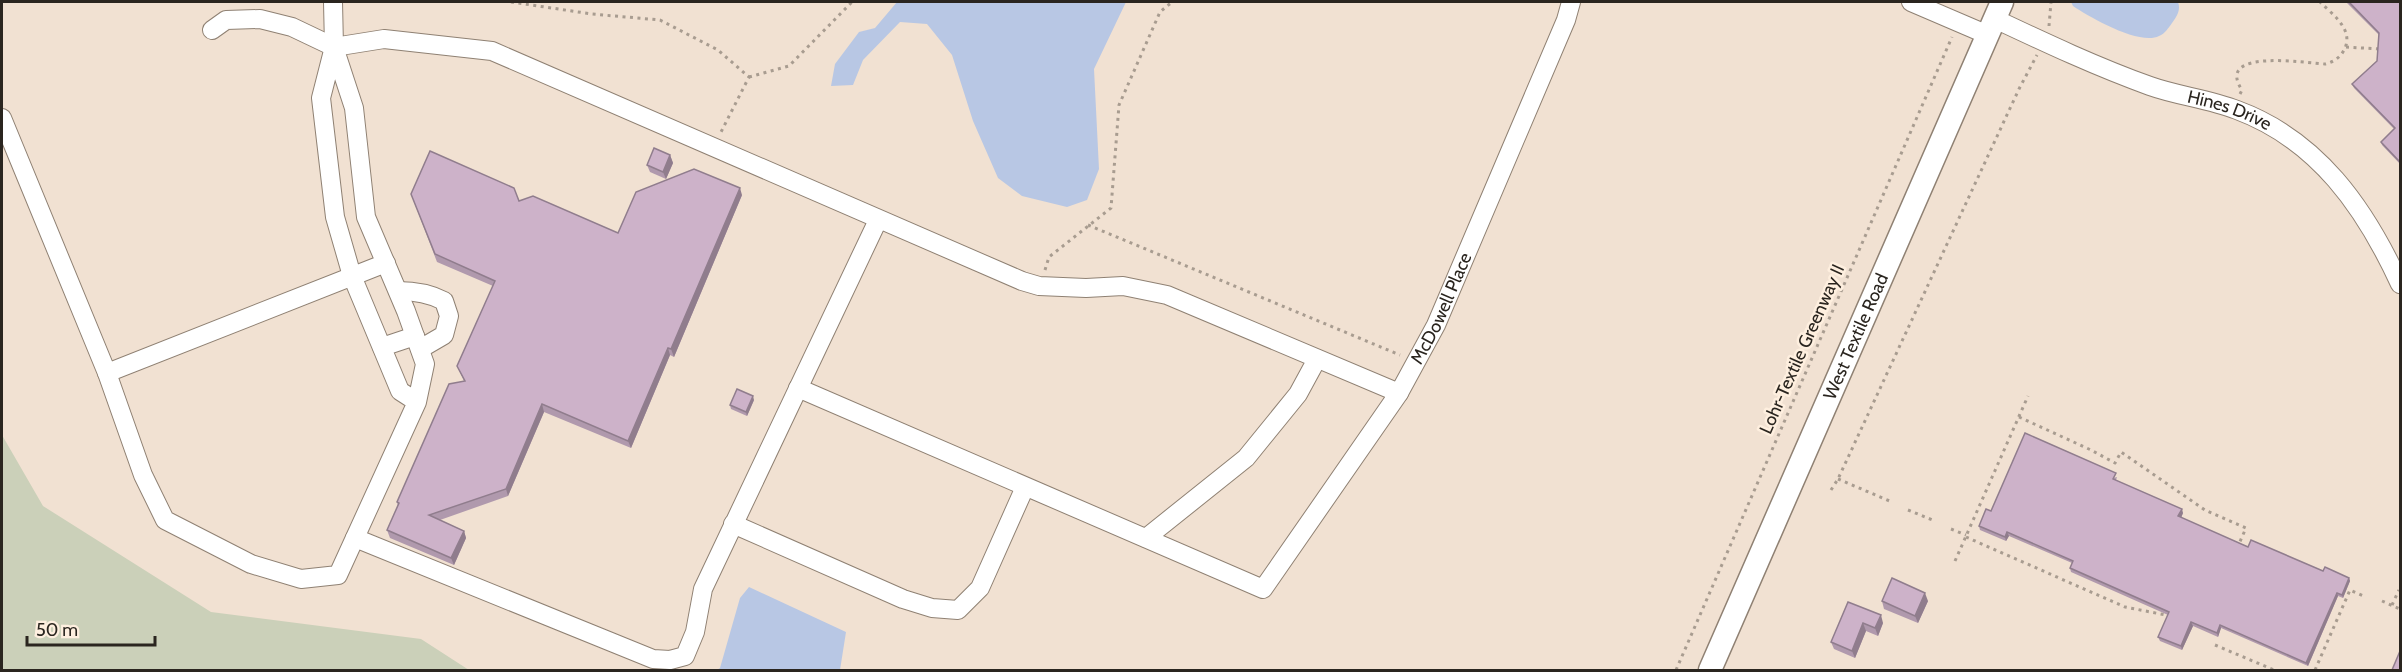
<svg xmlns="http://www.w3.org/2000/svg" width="2402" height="672" viewBox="0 0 2402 672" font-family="Cabin,sans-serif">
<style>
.green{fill:#cbd0b9}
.water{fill:#b8c7e4}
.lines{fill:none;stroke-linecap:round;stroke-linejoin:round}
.minor-casing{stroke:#8f8173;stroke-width:20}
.major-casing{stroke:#8f8173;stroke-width:25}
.path{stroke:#a89c90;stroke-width:3;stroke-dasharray:3 4.5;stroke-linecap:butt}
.minor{stroke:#fff;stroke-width:18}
.major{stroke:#fff;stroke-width:22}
.wall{fill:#b099ad}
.shaded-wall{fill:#907d8d}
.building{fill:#cdb2c9;stroke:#907d8d;stroke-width:1.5}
.labels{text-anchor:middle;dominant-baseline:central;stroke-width:5;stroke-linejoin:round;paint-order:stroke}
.street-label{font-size:18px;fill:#2a251f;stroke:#feefdf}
</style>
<rect width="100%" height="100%" fill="#f1e1d2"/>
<polygon class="green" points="2,435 43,506 211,612 421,639 469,670 2,670"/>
<g class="water">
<polygon points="897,2 1126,2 1094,69 1099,169 1087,200 1067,207 1022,196 998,178 973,121 952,55 927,24 900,22 863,60 853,85 831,86 835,64 859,32 875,28"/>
<path d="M2071,2H2178C2181,10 2177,16 2172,23C2169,27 2165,34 2159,36C2140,46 2089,17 2073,6Z"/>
<polygon points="749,587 846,632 840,670 717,670 720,668 740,598"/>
</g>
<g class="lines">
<g class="minor-casing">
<g id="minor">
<polyline points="333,2 334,47"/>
<polyline points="1911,2 1988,35"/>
<path id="s1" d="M1995,19C2046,43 2097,67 2150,86C2178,96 2209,99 2237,110C2318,140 2365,208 2400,284"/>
<polyline points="212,30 226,20 260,19 292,27 334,47 384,39 492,51 1022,281 1039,286 1086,288 1123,286 1167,295 1399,393"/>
<polyline points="2,118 107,373 143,475 165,520 251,564 301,579 338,575 417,402 425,364 406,311 366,217 354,108 334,47 321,98 335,217 352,276 400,391 417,402"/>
<path d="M398,291C415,291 429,293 444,301L449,316L444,335L420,349"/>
<polyline points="382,347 415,336"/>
<polyline points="107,373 386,263"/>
<path id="s2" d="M798,388L1263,589L1399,393L1436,325L1566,20L1571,2"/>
<polyline points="733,524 903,599 932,608 958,610 980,588 1025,487"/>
<polyline points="355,538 653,659 670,660 685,656 695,632 703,589 878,220"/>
<polyline points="1146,538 1246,458 1298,394 1317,359"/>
</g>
</g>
<g class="major-casing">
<g id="major">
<path id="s3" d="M1710,670L2002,2"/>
</g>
</g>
<g class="path">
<polyline points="511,2 592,14 660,20 718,50 749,77 721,132"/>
<polyline points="2049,26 2051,2"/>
<polyline points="2346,47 2379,49"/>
<polyline points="749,77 789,66 852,2"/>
<path d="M2240,94L2242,90C2214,48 2307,63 2325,64C2333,62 2340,58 2344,50C2355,30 2332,14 2320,2"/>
<polyline points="1088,225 1400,355"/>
<polyline points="1045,270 1049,257 1111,208 1119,105 1160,12 1172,2"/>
<polyline points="2019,417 2091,450 2115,463 2121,452 2205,510 2246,528 2238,546"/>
<polyline points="1838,479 1892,502"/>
<polyline points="1831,490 1838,479 2019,89 2037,55"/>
<polyline points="1908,510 1935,521"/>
<polyline points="1951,529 1966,535"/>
<polyline points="1966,537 2125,607 2171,616"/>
<polyline points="1955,561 2028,396"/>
<polyline points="2382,601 2400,609"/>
<polyline points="2392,605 2399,590"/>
<polyline points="2215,645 2274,670"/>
<polyline points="1676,670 1952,37"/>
<polyline points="2315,670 2350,590 2366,597"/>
</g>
<use href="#minor" class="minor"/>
<use href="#major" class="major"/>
</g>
<g class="wall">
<polygon points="2346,2 2400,2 2400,164 2382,145 2381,142 2394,129 2354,88 2352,84 2377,61 2379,35"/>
<polygon points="670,155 673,163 666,179 650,172 647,165"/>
<polygon points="411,194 519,201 618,233 742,195 674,357 670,355 631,448 544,412 508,496 440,520 464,531 466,538 454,565 390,538 387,530 398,506 397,502 464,381 457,366 493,286 437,262"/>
<polygon points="754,400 747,416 731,409 730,405"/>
<polygon points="2117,477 2116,480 2183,513 2181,518 2248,547 2323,571 2349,578 2350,581 2343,598 2338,596 2308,666 2221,628 2218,637 2193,626 2182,650 2160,641 2158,637 2168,615 2071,572 2070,568 2072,563 2009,536 2006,541 1980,530 1979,526 1991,511"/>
<polygon points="1882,601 1928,601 1918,623 1884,609"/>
<polygon points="1848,602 1883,623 1878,636 1866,631 1855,658 1834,649 1831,642"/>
</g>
<g class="shaded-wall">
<polygon points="670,155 673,163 666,179 663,172"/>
<polygon points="740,188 742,195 674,357 671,349"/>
<polygon points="668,348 670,355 631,448 628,441"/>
<polygon points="753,396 754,400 747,416 746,412"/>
<polygon points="542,404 544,412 508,496 506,489"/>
<polygon points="2182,509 2183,513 2180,520 2178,516"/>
<polygon points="464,531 466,538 454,565 451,558"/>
<polygon points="2007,532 2009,536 2006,541 2005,537"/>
<polygon points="2349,578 2350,581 2343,598 2342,595"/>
<polygon points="1925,593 1928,601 1918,623 1915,616"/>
<polygon points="2337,593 2338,596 2308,666 2306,663"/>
<polygon points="1881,615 1883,623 1878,636 1875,628"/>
<polygon points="2191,622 2193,626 2182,650 2181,646"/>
<polygon points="1863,623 1866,631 1855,658 1852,651"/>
<polygon points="2220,625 2221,628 2218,637 2217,633"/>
</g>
<g class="building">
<polygon points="2349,2 2400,2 2400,162 2381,142 2395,128 2352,84 2377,61 2379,33"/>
<polygon points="654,148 670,155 663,172 647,165"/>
<polygon points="430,151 514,188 519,201 533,196 618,233 636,192 694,169 740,188 671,349 668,348 628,441 542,404 506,489 429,515 464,531 451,558 387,530 399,503 397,502 449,384 465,381 457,366 495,281 435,254 411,194"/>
<polygon points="737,389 753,396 746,412 730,405"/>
<polygon points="2025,433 2116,473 2113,479 2182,509 2178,516 2248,547 2251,540 2323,571 2325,567 2349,578 2342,595 2337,593 2306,663 2220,625 2217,633 2191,622 2181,646 2158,637 2169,612 2070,568 2073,561 2007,532 2005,537 1979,526 1986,509 1991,511"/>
<polygon points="1892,578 1925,593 1915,616 1882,601"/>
<polygon points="1848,602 1881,615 1875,628 1863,623 1852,651 1831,642"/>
<polygon points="2400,651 2400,670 2392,670"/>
</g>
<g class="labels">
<g class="street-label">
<text stroke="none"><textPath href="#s1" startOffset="252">Hines Drive</textPath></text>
<text stroke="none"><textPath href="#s2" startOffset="840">McDowell Place</textPath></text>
<text stroke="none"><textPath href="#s3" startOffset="364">West Textile Road</textPath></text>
<text transform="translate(1802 349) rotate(-66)">Lohr-Textile Greenway II</text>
</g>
</g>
<rect width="2402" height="672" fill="none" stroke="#2a251f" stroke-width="6"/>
<path d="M27 636v9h128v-9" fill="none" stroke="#2a251f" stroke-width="3"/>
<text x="36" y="636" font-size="18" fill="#2a251f" stroke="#feefdf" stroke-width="4.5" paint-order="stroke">50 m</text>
</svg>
